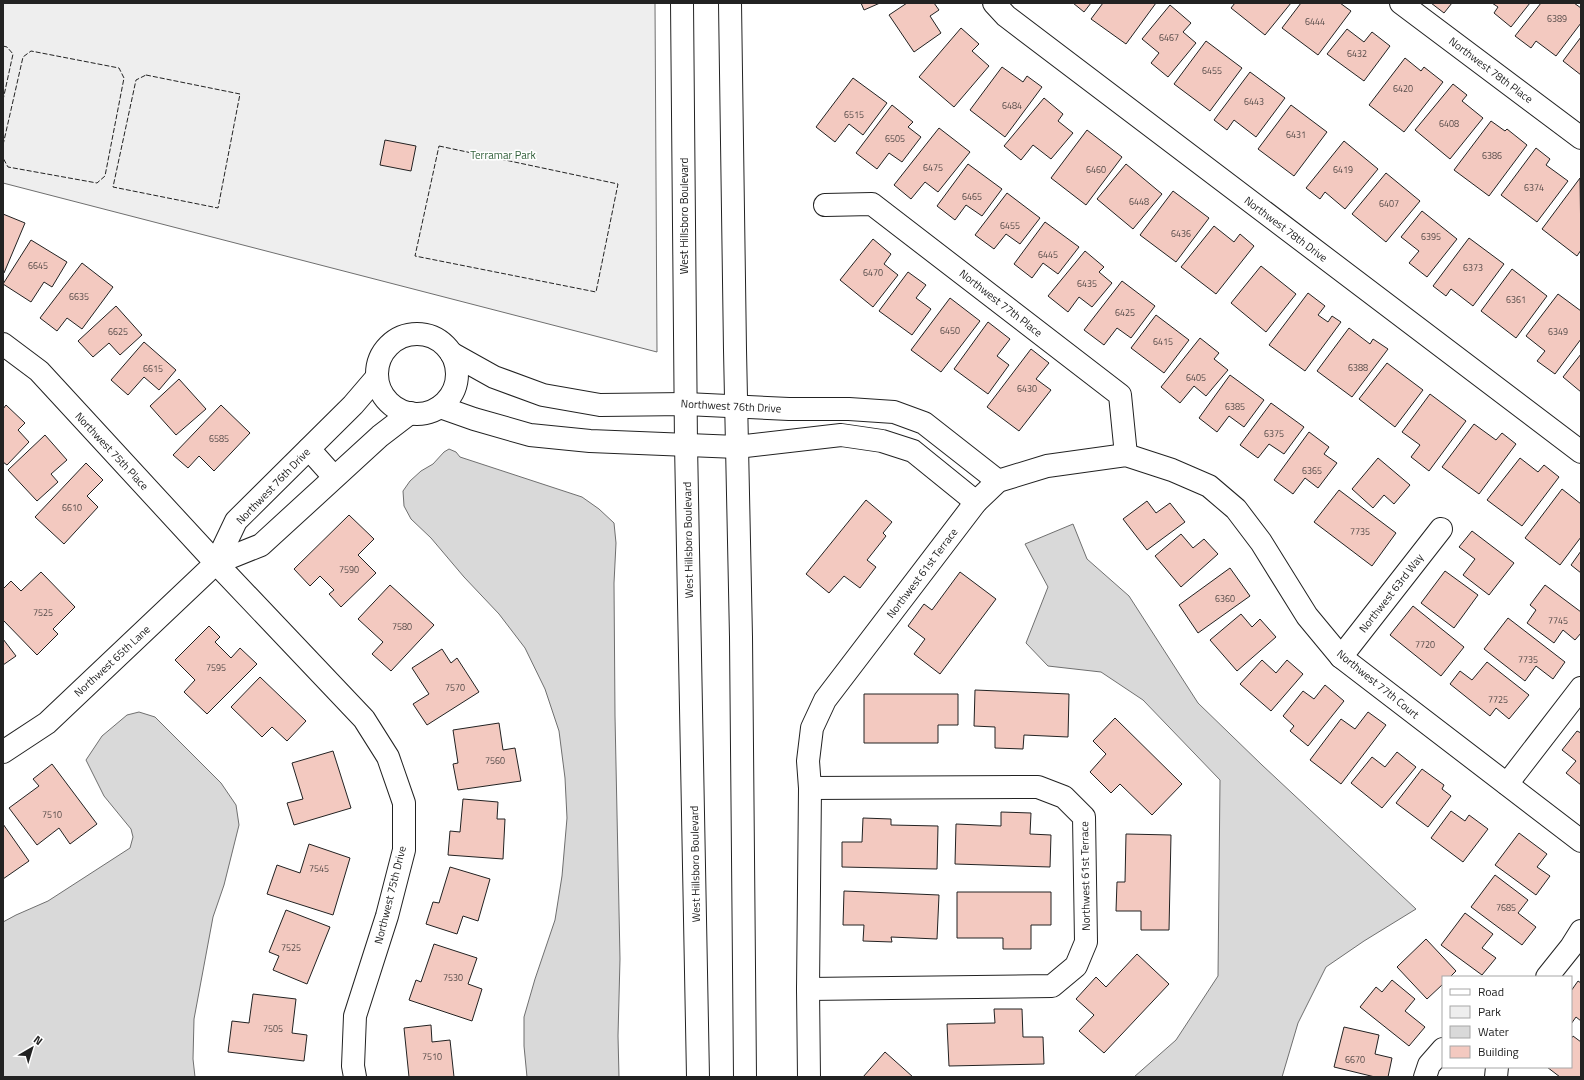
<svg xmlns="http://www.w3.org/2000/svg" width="1584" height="1080" viewBox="0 0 1584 1080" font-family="'Titillium Web',sans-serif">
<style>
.green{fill:#eee;stroke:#6f6f6f}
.water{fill:#d9d9d9;stroke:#6f6f6f}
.building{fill:#f3c9c0;stroke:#222}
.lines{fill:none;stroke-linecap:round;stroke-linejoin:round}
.minor-casing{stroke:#222;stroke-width:24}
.minor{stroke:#fff;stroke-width:22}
.fence{stroke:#222;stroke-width:1;stroke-dasharray:5 2;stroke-linecap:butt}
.labels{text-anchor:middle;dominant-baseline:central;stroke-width:3;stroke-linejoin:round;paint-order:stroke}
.number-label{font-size:9px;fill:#564c4a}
.street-label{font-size:11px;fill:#222;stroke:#fff}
.park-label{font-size:11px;fill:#2f5e38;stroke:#fff}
</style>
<rect width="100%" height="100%" fill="#fff"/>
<polygon class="green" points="3,3 655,3 657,352 3,183"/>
<g class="water">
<polygon points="449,449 456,452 460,457 582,497 599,509 614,523 616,543 614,583 615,716 620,959 618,1036 619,1077 527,1077 524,1046 524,1017 535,979 555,920 562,876 567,818 565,778 559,731 545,689 525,648 499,614 464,577 431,538 411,519 404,506 403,491 410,481 421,471 433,464 444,452"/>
<polygon points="1073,524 1087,559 1129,596 1198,703 1262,765 1416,909 1364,941 1326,967 1298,1023 1282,1077 1134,1077 1176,1040 1218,976 1220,780 1143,700 1101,672 1048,666 1026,643 1048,587 1025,544"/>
<polygon points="139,712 155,717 221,783 236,805 239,825 224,885 213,917 194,1019 193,1059 195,1077 3,1077 3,922 16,915 48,901 130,848 133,837 131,829 104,796 86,760 102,736 127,715"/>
</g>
<g class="building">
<polygon points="861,3 880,3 864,10"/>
<polygon points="907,3 934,3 939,10 930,16 941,33 914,52 889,15"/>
<polygon points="1073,3 1091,3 1084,12"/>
<polygon points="1103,3 1156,3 1126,44 1091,19"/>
<polygon points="1235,3 1291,3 1265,35 1231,8"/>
<polygon points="1301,3 1340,3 1351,11 1318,55 1282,28"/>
<polygon points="1431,3 1452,3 1444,13"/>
<polygon points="1492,3 1530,3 1511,27 1494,13 1498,7"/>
<polygon points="1541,3 1574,3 1581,8 1581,23 1556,56 1536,41 1531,48 1515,36"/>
<polygon points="1170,5 1191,23 1183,32 1196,43 1168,77 1151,63 1159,53 1142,39"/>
<polygon points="961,28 979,44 972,51 989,66 954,107 919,77"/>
<polygon points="1347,29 1364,42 1372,32 1390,46 1364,81 1327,54"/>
<polygon points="1581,37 1581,75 1563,61"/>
<polygon points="1206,41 1242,68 1210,111 1174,84"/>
<polygon points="1405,58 1421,71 1424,67 1443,82 1404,132 1369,105"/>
<polygon points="1002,67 1023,82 1027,76 1042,87 1005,137 970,110"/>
<polygon points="1250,72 1285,98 1256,137 1234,120 1227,130 1214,120"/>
<polygon points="853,78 887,103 863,135 849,124 835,142 816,127"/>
<polygon points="1453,84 1467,95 1462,101 1483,118 1450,159 1415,130"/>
<polygon points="1044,98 1063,114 1058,121 1073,133 1051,159 1033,145 1021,160 1004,146"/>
<polygon points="892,105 913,122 908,127 921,137 902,162 889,153 877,169 856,153"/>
<polygon points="1291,105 1327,132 1294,176 1258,149"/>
<polygon points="1491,121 1505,131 1507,129 1527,145 1489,196 1454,170"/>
<polygon points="939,128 970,152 938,192 925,182 911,199 894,185"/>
<polygon points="1087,130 1122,157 1086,205 1051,178"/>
<polygon points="385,140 416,146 411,171 380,165"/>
<polygon points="1344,141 1378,169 1345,209 1325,192 1320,199 1306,188"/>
<polygon points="1536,148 1550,159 1546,165 1568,181 1537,222 1501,195"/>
<polygon points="968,164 1002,189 982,216 966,205 955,220 937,206"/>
<polygon points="1126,164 1162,194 1133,229 1097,199"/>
<polygon points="1386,173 1420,201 1386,242 1352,214"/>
<polygon points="1580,178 1581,250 1577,256 1542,229"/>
<polygon points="1173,191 1209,218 1176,262 1140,235"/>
<polygon points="1007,193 1040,218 1020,244 1006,234 994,249 975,235"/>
<polygon points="1422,211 1457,239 1427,277 1409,263 1419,251 1401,237"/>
<polygon points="3,214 25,223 4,273 3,272"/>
<polygon points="1045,222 1079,247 1058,274 1043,263 1032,278 1014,264"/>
<polygon points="1214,226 1234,242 1240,234 1254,246 1216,294 1181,267"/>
<polygon points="1469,238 1504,264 1473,306 1451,289 1446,296 1433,286"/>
<polygon points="873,239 891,254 884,264 898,275 873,307 840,280"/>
<polygon points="31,240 67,262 52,287 44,282 31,302 3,284"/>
<polygon points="1085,251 1104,267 1099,272 1112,283 1092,307 1079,297 1068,312 1048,296"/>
<polygon points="82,263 113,287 82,329 67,318 57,331 40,318"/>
<polygon points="1261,266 1296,294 1266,332 1231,303"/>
<polygon points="1512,269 1547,296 1516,338 1481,311"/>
<polygon points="908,272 926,285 916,298 931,309 912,335 879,311"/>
<polygon points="1122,281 1155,306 1131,338 1117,328 1104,345 1084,330"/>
<polygon points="1308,293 1325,306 1318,315 1328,322 1332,316 1341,322 1305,371 1269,345"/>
<polygon points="1558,294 1581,311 1581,339 1555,374 1537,361 1545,351 1526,336"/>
<polygon points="950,298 980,321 941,372 911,350"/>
<polygon points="116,306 142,335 120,355 109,343 93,357 78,341"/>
<polygon points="1156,315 1189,340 1164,373 1131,348"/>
<polygon points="988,322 1010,339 997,356 1009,365 988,394 954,369"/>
<polygon points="1349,328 1370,344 1373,339 1388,349 1352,397 1317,371"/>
<polygon points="1200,338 1219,353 1214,359 1228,370 1206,396 1194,386 1180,403 1161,387"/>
<polygon points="144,342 176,370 159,390 144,377 128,395 111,380"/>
<polygon points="1031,349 1049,363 1036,379 1051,390 1019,431 987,407"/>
<polygon points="1581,354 1581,392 1563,377"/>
<polygon points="1387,363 1423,390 1395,427 1359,399"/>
<polygon points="1230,375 1264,400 1244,427 1229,416 1217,432 1199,418"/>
<polygon points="179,379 206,409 176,435 150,406"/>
<polygon points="1430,394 1466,421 1429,471 1411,457 1420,445 1402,432"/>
<polygon points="1271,403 1304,427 1284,454 1269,444 1258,458 1240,445"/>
<polygon points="6,405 25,423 18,430 29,442 7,465 3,462 3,409"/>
<polygon points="221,405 250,433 214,471 199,456 188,468 173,455"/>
<polygon points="1474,424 1496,440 1502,433 1516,444 1479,494 1442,467"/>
<polygon points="1309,432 1329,447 1324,454 1337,463 1318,488 1305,478 1293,494 1274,480"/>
<polygon points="45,435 67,460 51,474 58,482 37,501 8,470"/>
<polygon points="1378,458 1410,485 1394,504 1384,495 1373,508 1352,489"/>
<polygon points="1520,458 1538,472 1544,465 1559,477 1522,526 1487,500"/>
<polygon points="86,463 103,480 87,496 98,507 64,544 35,517"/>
<polygon points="1562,489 1581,504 1581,537 1560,565 1525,538"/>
<polygon points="1339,490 1396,533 1372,566 1314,522"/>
<polygon points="866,500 892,522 883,533 886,536 867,560 876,567 860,588 844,576 829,593 806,574"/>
<polygon points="1147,501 1156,513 1170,503 1185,522 1147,550 1123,519"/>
<polygon points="349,515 374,539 358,555 376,573 341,607 329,594 334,590 320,576 310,586 294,569"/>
<polygon points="1472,531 1514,563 1489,595 1463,575 1475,559 1459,547"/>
<polygon points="1181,534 1193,548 1204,539 1218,554 1181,587 1155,556"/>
<polygon points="1581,551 1581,573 1571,565"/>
<polygon points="1230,568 1250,596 1198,633 1179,605"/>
<polygon points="1445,571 1478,595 1454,628 1421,603"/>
<polygon points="41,572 75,607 53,629 58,634 37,655 3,620 3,589 11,581 21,591"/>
<polygon points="960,572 996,599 940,674 914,654 925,639 908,626 924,604 932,610"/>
<polygon points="390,585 434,625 391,671 372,654 383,642 358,619"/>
<polygon points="1545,585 1581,612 1581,633 1575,640 1563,630 1554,643 1527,623 1536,610 1530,605"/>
<polygon points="1413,606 1464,647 1441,676 1390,635"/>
<polygon points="1241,614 1252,627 1260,619 1276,637 1237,671 1210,640"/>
<polygon points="1508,618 1565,662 1553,679 1536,666 1525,681 1484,649"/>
<polygon points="209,626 220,637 215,642 231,658 240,648 257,664 207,714 184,692 195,680 175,660"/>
<polygon points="3,639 16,656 3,665"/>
<polygon points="442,649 451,663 457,658 479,692 427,725 413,704 429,694 412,668"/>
<polygon points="1262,660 1276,673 1287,660 1303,674 1271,711 1240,684"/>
<polygon points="1487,662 1529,695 1509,719 1496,708 1490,716 1450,684 1460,671 1472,680"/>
<polygon points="260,677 306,721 287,741 272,727 262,737 231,707"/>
<polygon points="1325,685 1344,701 1308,746 1290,731 1294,726 1283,716 1303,691 1314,699"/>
<polygon points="975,690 1069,694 1068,737 1024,735 1023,749 995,748 995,727 974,726"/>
<polygon points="864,694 958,694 958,725 938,725 938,743 864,743"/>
<polygon points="1368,712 1386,725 1341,784 1310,760 1341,719 1355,729"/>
<polygon points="1115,718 1182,784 1152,815 1120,784 1111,793 1090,772 1106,754 1093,741"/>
<polygon points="499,723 503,750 515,748 521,781 458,790 453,764 458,763 453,730"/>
<polygon points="1577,731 1581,733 1581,785 1566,773 1576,761 1562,750"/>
<polygon points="333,751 351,808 294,825 287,803 303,799 292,763"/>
<polygon points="1397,752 1416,767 1382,808 1351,783 1372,757 1385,767"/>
<polygon points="52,764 97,824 70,844 59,828 37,845 9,808 39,786 33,779"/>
<polygon points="1422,769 1444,785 1442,789 1451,796 1428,827 1396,803"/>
<polygon points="463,799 498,802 497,819 505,819 503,859 448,855 450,831 460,832"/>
<polygon points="1451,811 1465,821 1469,815 1488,829 1463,862 1431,838"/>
<polygon points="1001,812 1031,813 1030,834 1051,835 1050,867 955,864 956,824 1001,826"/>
<polygon points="863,818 891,819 891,825 938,826 937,869 842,867 842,842 862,842"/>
<polygon points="3,824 29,861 3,879"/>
<polygon points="1519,833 1547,854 1537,867 1550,876 1536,895 1495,865"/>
<polygon points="1126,834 1171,835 1169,930 1141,930 1141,911 1116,911 1117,882 1125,882"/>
<polygon points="309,844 350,858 333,915 267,894 277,865 300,873"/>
<polygon points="450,867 490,879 478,921 463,916 457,934 426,924 433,902 439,903"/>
<polygon points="1495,875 1528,900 1518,913 1536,927 1522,945 1471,907"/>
<polygon points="844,891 939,895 937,939 891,937 892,942 863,941 864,925 843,925"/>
<polygon points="957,892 1051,892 1051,925 1031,925 1031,949 1003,949 1003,938 957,938"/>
<polygon points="286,910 330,927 307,984 273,970 279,956 269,952"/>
<polygon points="1465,913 1493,934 1482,948 1496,958 1482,975 1441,945"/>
<polygon points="1426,939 1456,971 1450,977 1443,977 1443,984 1427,999 1397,967"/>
<polygon points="434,944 477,958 468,984 482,989 472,1021 409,1000 416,980 421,982"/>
<polygon points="1137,954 1169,984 1104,1053 1079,1031 1094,1015 1076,999 1096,977 1106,987"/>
<polygon points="1392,980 1415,999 1405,1011 1425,1027 1409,1046 1360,1007 1376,987 1382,992"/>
<polygon points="1578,981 1581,983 1581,1021 1576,1017 1571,1024 1571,991"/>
<polygon points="253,994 296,999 292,1033 307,1035 304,1061 228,1052 232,1021 249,1023"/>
<polygon points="994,1009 1022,1009 1023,1037 1043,1037 1044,1064 949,1066 947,1024 995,1023"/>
<polygon points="431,1025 432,1042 450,1040 454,1077 409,1077 404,1028"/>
<polygon points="1344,1027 1379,1035 1375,1054 1392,1058 1388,1077 1375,1077 1334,1067"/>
<polygon points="1573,1036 1581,1042 1581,1077 1560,1077 1547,1067 1571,1067 1571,1039"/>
<polygon points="885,1052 913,1077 863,1077"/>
</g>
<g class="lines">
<g class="minor-casing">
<g id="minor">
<polyline points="682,3 686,444 698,1077"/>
<polyline points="730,3 735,350 741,637 745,1077"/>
<polyline points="994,3 1006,16 1581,452"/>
<polyline points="1401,3 1581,138"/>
<polyline points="825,205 872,204 1120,395 1126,455"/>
<circle cx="417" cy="374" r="40"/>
<polyline points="3,344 39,371 216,563 364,719 388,757 404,803 404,850 387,916 355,1016 353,1066 355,1077"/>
<polyline points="451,353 494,377 543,395 600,405 686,404 789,409 849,409 894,412 924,423 998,481"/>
<polyline points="440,407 474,419 530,435 590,441 737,447 841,435 882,441 913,451 976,502"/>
<polyline points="309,449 334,477"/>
<polyline points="216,563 236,521 353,405 377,377"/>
<polyline points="1341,657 1441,529"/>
<polyline points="3,752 47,723 216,563 261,545 380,436 410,413"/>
<polyline points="1507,784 1581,688"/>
<polyline points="1547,977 1571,947 1581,931"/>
<polyline points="808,989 1052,986 1076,966 1086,942 1084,817 1064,797 1038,787 810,788"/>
<polyline points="809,1077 808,989 810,788 808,761 812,728 825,700 976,502 998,481 1047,466 1126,455 1172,470 1209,486 1236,509 1261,542 1307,616 1341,657 1581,841"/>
<polyline points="1425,1077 1429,1065 1443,1049"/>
<polyline points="1496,1077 1497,1067"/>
</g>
</g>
<use href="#minor" class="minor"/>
<g class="fence">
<polyline points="3,46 7,47 13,54 3,100"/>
<polygon points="146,75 240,94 218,208 113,187 136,80"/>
<polyline points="3,145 23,57 31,51 119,68 124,78 105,176 97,183 8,167 3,158"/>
<polygon points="439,146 618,184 596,292 415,256"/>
</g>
</g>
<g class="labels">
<g class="number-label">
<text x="1557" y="18">6389</text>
<text x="1315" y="21">6444</text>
<text x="1169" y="37">6467</text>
<text x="1357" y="53">6432</text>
<text x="1212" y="70">6455</text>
<text x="1403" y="88">6420</text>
<text x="1254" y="101">6443</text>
<text x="1012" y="105">6484</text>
<text x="854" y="114">6515</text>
<text x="1449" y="123">6408</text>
<text x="1296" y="134">6431</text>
<text x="895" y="138">6505</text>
<text x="1492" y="155">6386</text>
<text x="933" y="167">6475</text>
<text x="1096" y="169">6460</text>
<text x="1343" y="169">6419</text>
<text x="1534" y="187">6374</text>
<text x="972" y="196">6465</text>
<text x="1139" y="201">6448</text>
<text x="1389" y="203">6407</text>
<text x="1010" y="225">6455</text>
<text x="1181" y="233">6436</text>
<text x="1431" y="236">6395</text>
<text x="1048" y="254">6445</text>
<text x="38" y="265">6645</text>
<text x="1473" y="267">6373</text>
<text x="873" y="272">6470</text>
<text x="1087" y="283">6435</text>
<text x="79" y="296">6635</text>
<text x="1516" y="299">6361</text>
<text x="1125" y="312">6425</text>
<text x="950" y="330">6450</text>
<text x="118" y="331">6625</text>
<text x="1558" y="331">6349</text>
<text x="1163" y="341">6415</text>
<text x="1358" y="367">6388</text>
<text x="153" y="368">6615</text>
<text x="1196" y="377">6405</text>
<text x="1027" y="388">6430</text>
<text x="1235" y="406">6385</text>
<text x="1274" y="433">6375</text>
<text x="219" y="438">6585</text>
<text x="1312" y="470">6365</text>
<text x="72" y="507">6610</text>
<text x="1360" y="531">7735</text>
<text x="349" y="569">7590</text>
<text x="1225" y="598">6360</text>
<text x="43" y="612">7525</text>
<text x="1558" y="620">7745</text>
<text x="402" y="626">7580</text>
<text x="1425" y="644">7720</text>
<text x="1528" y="659">7735</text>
<text x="216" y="667">7595</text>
<text x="455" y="687">7570</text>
<text x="1498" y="699">7725</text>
<text x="495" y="760">7560</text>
<text x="52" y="814">7510</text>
<text x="319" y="868">7545</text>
<text x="1506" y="907">7685</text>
<text x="291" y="947">7525</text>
<text x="453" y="977">7530</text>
<text x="273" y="1028">7505</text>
<text x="432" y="1056">7510</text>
<text x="1355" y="1059">6670</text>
</g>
<g class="street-label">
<text transform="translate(1491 70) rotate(37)">Northwest 78th Place</text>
<text transform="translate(684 216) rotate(-90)">West Hillsboro Boulevard</text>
<text transform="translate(1286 229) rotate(37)">Northwest 78th Drive</text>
<text transform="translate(1001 303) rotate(38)">Northwest 77th Place</text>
<text transform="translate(731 406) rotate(3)">Northwest 76th Drive</text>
<text transform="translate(112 451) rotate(47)">Northwest 75th Place</text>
<text transform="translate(273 486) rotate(-46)">Northwest 76th Drive</text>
<text transform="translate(688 540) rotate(-91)">West Hillsboro Boulevard</text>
<text transform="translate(922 573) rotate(-53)">Northwest 61st Terrace</text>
<text transform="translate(1391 593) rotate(-52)">Northwest 63rd Way</text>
<text transform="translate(112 661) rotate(-43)">Northwest 65th Lane</text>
<text transform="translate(1378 684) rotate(39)">Northwest 77th Court</text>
<text transform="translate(695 864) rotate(-91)">West Hillsboro Boulevard</text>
<text transform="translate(1085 876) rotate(-91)">Northwest 61st Terrace</text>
<text transform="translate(390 895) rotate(-76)">Northwest 75th Drive</text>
</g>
<g class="park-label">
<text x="503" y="155">Terramar Park</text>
</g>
</g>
<rect width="1584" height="1080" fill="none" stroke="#222222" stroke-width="8"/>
<rect x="1442" y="976" width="130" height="92" fill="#ffffff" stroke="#a7a7a7"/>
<rect x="1450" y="989" width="20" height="6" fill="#ffffff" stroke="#a7a7a7"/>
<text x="1478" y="996" font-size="12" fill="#222222">Road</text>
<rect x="1450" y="1006" width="20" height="12" fill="#eeeeee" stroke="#a7a7a7"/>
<text x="1478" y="1016" font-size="12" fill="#222222">Park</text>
<rect x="1450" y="1026" width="20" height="12" fill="#d9d9d9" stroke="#a7a7a7"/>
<text x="1478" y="1036" font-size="12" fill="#222222">Water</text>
<rect x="1450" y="1046" width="20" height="12" fill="#f3c9c0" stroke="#a7a7a7"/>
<text x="1478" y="1056" font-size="12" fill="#222222">Building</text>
<g transform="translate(32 1048) rotate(38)" stroke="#ffffff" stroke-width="3" paint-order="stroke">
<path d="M0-3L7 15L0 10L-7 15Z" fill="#222222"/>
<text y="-6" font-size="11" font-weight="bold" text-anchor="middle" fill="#222222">N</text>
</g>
</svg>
